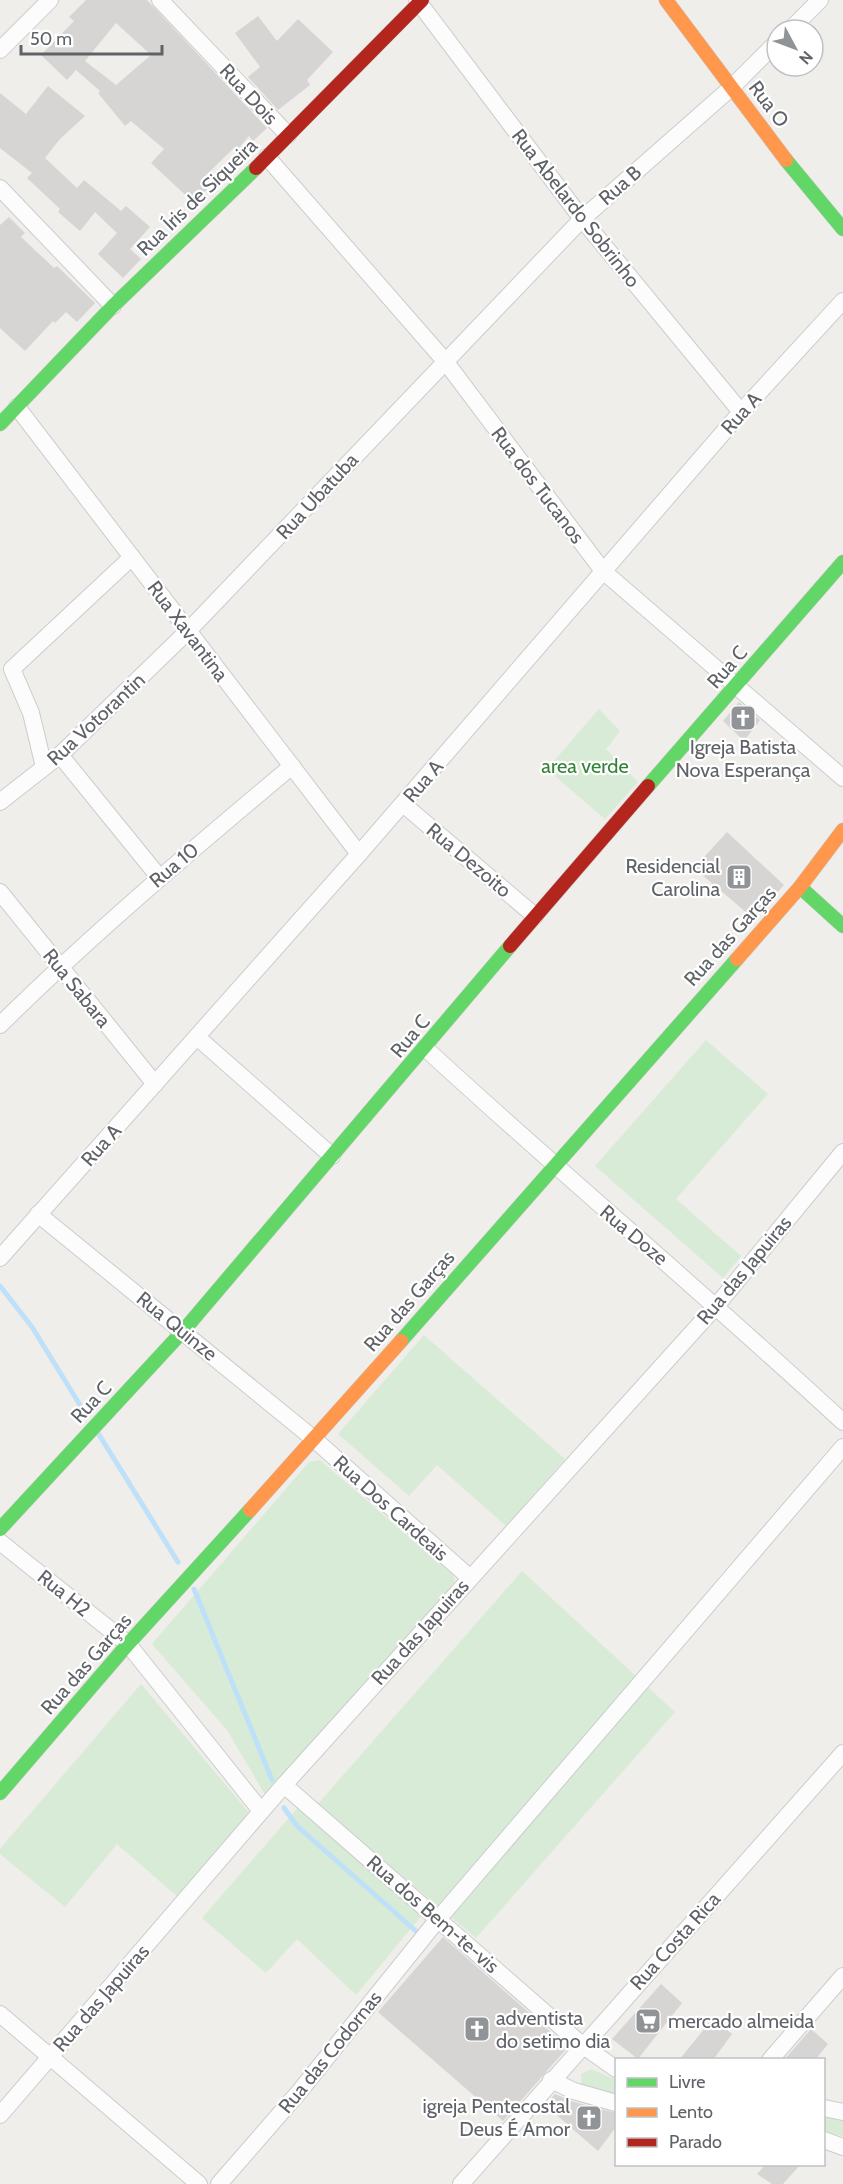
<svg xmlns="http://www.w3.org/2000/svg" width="843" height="2184" viewBox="0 0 843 2184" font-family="Cabin,sans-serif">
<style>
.green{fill:#d8ebd6}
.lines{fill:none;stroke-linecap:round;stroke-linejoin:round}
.stream{stroke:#bfe0f9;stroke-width:5}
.building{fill:#d6d5d3;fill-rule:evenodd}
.street-casing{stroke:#cbcccc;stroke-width:18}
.fast-casing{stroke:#cacacb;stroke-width:15}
.slow-casing{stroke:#cacacb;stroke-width:15}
.jam-casing{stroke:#cacacb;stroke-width:15}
.street{stroke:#fdfcfc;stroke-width:16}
.fast{stroke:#63d668;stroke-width:14}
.slow{stroke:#ff974d;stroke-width:14}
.jam{stroke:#b3261e;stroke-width:14}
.labels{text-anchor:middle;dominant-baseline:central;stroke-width:4.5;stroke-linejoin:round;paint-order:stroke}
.street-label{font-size:20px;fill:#5f6368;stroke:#fff}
.poi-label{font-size:20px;fill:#5f6368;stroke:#fff;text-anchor:end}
.park-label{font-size:20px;fill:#348238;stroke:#fff}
</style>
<rect width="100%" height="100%" fill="#efeeea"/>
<g class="green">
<polygon points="599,709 620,731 606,749 638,782 605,819 547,769"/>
<polygon points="706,1040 768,1094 676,1199 741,1256 723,1278 595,1166"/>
<polygon points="424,1335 565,1459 506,1526 437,1465 409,1496 338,1434"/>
<polygon points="320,1460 453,1575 455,1581 452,1589 267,1798 227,1730 152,1644 309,1462"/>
<polygon points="522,1571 675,1712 476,1938 317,1805"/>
<polygon points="141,1684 250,1814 179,1898 117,1844 65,1907 0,1854 0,1849"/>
<polygon points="300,1805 423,1914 356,1995 297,1939 266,1973 202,1918"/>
<polygon points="591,2069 616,2080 616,2097 587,2088 581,2083 581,2074"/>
<polygon points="824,2116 843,2121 843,2136 824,2131"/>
</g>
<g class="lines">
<g class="stream">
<polyline points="0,1286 32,1327 80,1405"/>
<polyline points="98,1433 178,1562"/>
<polyline points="194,1589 272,1780"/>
<polyline points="284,1808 297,1826 417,1932"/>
</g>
</g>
<g class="building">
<path d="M86,0H147L267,128L253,141L249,136L237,150L234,148L204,177L212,184L194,203L151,163L164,149L131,121L125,126L98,93L100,91L76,70L67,80L41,55L74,21L69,17ZM116,23L151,55L116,85L85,61Z"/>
<polygon points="258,16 277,41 298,19 333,52 307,80 310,85 278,110 248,77 260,67 235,33"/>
<polygon points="48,86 85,116 60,139 45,158 77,188 84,180 121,211 126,206 150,227 130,249 141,259 123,278 98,254 117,233 95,212 80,231 58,212 60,209 27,178 32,173 0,148 0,93 26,114"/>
<polygon points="9,217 25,233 21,237 54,268 57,266 95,303 77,322 66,312 55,323 53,321 25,351 0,328 0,225"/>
<polygon points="739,702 760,720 744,741 723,721"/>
<polygon points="727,832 784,885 754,919 694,868"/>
<polygon points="443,1937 568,2047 503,2121 378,2012"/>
<polygon points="661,1984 682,2003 638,2059 612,2039"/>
<polygon points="713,2018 732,2034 713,2060 679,2060"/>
<polygon points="811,2029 828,2044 815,2060 784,2060"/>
<polygon points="555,2094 571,2101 616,2113 616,2127 598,2151 545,2105"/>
<polygon points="766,2164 801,2164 783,2184 772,2184 757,2174"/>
</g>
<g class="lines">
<g class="street-casing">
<g id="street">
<polyline points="160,0 288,135"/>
<polyline points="417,0 582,219 741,412"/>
<polyline points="790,30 820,0"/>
<polyline points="0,50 50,0"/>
<polyline points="267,157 445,361 603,571 843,778"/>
<polyline points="0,188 113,306"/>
<polyline points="17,407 359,854"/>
<polyline points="60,755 159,877"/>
<polyline points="44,767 31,713 12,669 132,557"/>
<polyline points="0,802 60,755 188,631 582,219 732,87 777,42"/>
<polyline points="403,804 535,916"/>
<polyline points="0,892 155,1084"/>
<path d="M0,1025C93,933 192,850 292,766"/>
<polyline points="197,1037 332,1156"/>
<path d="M425,1048C563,1175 706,1295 843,1422"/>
<polyline points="38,1214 314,1439 469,1577"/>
<polyline points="0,1258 359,854 741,412 843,301"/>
<polyline points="0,1542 128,1644 261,1811"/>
<polyline points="284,1785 582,2045 616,2069"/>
<polyline points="0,2014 199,2184"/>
<polyline points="770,2060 843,1976"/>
<polyline points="551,2080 574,2091 616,2103"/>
<polyline points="824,2108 843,2112"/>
<polyline points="0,2115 284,1785 717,1305 843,1152"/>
<polyline points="824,2140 843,2147"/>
<polyline points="219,2184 299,2092 439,1918 843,1447"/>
<polyline points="461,2184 843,1753"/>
</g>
</g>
<g class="fast-casing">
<g id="fast">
<polyline points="786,160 843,229"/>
<polyline points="0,424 113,306 256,168"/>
<polyline points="648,786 843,562"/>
<polyline points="800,887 843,926"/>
<polyline points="401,1341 737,959"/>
<polyline points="0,1529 184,1330 510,946"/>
<polyline points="0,1793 128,1644 250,1510"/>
</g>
</g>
<g class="slow-casing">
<g id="slow">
<polyline points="666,0 786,160"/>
<polyline points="737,959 800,887 843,830"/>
<polyline points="250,1510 401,1341"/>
</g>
</g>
<g class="jam-casing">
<g id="jam">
<polyline points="256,168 422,0"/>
<polyline points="510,946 648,786"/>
</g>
</g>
<use href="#street" class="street"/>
<use href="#fast" class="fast"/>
<use href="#slow" class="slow"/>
<use href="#jam" class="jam"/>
</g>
<defs>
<g id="church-square" transform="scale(1.35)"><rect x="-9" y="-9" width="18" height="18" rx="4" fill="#919496" stroke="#fff"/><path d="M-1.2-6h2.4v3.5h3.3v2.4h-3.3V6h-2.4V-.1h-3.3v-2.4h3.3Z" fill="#fff"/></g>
<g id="building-square" transform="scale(1.35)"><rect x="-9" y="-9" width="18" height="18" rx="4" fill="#919496" stroke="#fff"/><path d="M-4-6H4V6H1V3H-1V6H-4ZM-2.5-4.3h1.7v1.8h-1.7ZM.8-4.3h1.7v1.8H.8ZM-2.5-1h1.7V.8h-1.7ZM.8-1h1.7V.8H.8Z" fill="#fff"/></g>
<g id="supermarket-square" transform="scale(1.35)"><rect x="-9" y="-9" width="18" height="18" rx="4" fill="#919496" stroke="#fff"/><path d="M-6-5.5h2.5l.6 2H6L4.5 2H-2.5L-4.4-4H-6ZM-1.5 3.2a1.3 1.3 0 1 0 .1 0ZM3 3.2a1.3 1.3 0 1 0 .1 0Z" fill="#fff"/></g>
</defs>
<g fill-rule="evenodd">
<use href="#church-square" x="743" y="718"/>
<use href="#building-square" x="739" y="877"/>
<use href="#supermarket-square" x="648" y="2021"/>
<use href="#church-square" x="477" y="2029"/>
<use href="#church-square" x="589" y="2118"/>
</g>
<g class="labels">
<g class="street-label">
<text transform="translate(249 94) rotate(47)">Rua Dois</text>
<text transform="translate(769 104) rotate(53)">Rua O</text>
<text transform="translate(620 185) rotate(-41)">Rua B</text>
<text transform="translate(197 197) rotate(-44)">Rua Íris de Siqueira</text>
<text transform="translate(576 208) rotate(52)">Rua Abelardo Sobrinho</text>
<text transform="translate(741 413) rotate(-48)">Rua A</text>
<text transform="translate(538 485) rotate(53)">Rua dos Tucanos</text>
<text transform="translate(317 496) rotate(-47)">Rua Ubatuba</text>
<text transform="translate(188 631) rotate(53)">Rua Xavantina</text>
<text transform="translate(727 667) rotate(-49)">Rua C</text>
<text transform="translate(96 719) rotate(-43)">Rua Votorantin</text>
<text transform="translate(423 781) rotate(-49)">Rua A</text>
<text transform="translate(469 860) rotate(40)">Rua Dezoito</text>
<text transform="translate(174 865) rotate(-40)">Rua 10</text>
<text transform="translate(730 936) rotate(-48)">Rua das Garças</text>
<text transform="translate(77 988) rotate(51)">Rua Sabara</text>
<text transform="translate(410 1036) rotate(-50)">Rua C</text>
<text transform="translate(101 1145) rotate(-48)">Rua A</text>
<text transform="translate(634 1235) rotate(40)">Rua Doze</text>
<text transform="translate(744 1270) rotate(-50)">Rua das Japuiras</text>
<text transform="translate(409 1301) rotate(-49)">Rua das Garças</text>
<text transform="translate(177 1326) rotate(39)">Rua Quinze</text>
<text transform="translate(91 1402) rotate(-47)">Rua C</text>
<text transform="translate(391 1508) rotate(42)">Rua Dos Cardeais</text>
<text transform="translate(64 1593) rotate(39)">Rua H2</text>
<text transform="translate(420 1632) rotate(-48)">Rua das Japuiras</text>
<text transform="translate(86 1664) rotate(-49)">Rua das Garças</text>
<text transform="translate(433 1914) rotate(41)">Rua dos Bem-te-vis</text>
<text transform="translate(675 1941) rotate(-48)">Rua Costa Rica</text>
<text transform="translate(101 1998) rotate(-49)">Rua das Japuiras</text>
<text transform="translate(330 2052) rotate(-51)">Rua das Codornas</text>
</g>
<g class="poi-label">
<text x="743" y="747" text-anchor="middle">Igreja Batista<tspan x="743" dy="23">Nova Esperança</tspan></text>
<text x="720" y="866">Residencial<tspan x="720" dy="23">Carolina</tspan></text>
<text x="496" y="2018" text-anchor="start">adventista<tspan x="496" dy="23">do setimo dia</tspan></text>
<text x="668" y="2021" text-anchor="start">mercado almeida</text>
<text x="570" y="2106">igreja Pentecostal<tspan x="570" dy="23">Deus É Amor</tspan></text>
</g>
<g class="park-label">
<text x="585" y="766">area verde</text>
</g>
</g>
<rect x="615" y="2058" width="210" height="108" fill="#ffffff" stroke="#bfc1c3" stroke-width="1.5"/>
<rect x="627" y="2078" width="30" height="9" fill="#63d668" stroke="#bfc1c3" stroke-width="1.5"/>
<text x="669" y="2088" font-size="18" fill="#5f6368">Livre</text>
<rect x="627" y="2108" width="30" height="9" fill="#ff974d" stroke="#bfc1c3" stroke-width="1.5"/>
<text x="669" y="2118" font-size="18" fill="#5f6368">Lento</text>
<rect x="627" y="2138" width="30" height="9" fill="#b3261e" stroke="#bfc1c3" stroke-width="1.5"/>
<text x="669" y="2148" font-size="18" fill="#5f6368">Parado</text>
<g transform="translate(795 48) rotate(131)"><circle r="28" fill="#ffffff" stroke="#bfc1c3" stroke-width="1.5"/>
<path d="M0-4.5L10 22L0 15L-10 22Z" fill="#919496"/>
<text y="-9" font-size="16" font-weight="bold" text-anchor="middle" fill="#5f6368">N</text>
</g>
<path d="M21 45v9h141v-9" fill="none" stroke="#5f6368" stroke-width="3"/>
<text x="30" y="45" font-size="18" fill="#5f6368" stroke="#ffffff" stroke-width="4.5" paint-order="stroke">50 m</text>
</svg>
